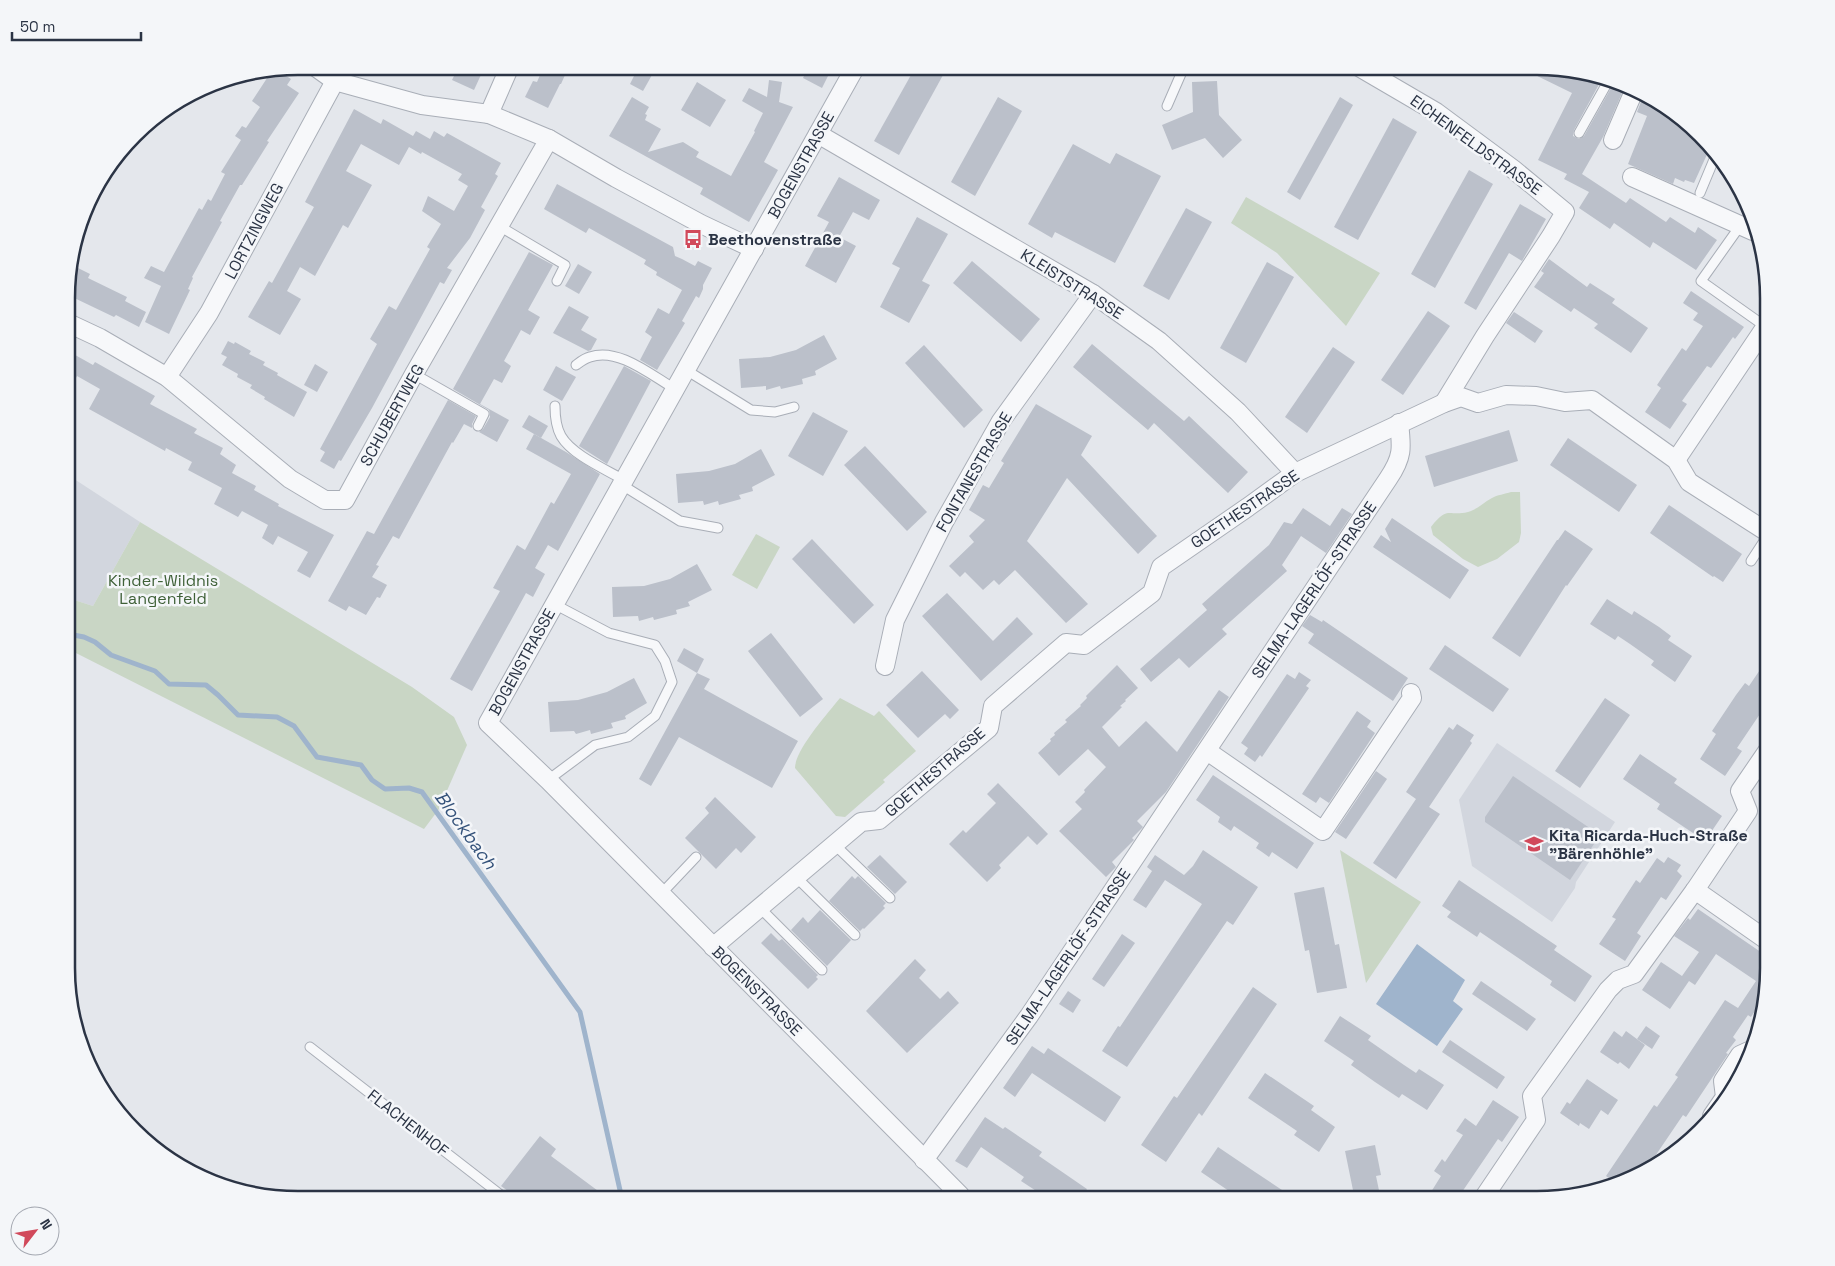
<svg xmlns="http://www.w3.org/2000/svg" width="1835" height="1266" viewBox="0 0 1835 1266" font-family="'Space Grotesk',sans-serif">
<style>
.built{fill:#d2d6de}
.green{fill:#c9d6c5}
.water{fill:#9fb4cc}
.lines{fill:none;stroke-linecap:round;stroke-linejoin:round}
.stream{stroke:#9fb4cc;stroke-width:5}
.building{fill:#bbc0ca}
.lane-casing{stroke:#a9aeb7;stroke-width:11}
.street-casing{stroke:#a9aeb7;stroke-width:20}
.lane{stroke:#f7f8fa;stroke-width:9}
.street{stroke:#f7f8fa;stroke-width:18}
.labels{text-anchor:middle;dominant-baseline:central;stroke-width:5;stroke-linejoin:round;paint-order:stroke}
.street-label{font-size:16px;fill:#2b3445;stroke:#f4f6f9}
.poi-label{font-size:16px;font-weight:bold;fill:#2b3445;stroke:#f4f6f9;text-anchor:start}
.park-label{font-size:16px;fill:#3f6138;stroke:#f4f6f9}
.water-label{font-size:18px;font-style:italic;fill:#34527a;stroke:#f4f6f9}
.rim{fill:none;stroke:#2b3445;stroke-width:2.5}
</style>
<rect width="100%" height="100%" fill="#e4e7ec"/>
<g class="built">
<polygon points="68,475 140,522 93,606 68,598"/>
<polygon points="1497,743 1615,822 1576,882 1575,888 1552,922 1472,866 1459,800"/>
</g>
<g class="green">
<polygon points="1246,197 1380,273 1346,326 1277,253 1231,223"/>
<path d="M1511,492H1520L1521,533L1519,542L1497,559L1478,567L1463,559L1433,535L1431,527C1448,505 1448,517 1468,512C1478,509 1484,502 1492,498C1497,495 1505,494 1511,492Z"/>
<polygon points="140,522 412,687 454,717 467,745 439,809 424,829 68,649 68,598 93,606"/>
<polygon points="756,534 780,547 757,589 732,575"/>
<path d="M840,698L874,716L879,711L916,751L883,780L885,782L845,817L836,816L795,768C795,750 828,713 840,698Z"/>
<polygon points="1340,850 1421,902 1366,983"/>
</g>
<polygon class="water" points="1417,944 1465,980 1453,1001 1463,1009 1437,1046 1376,1004"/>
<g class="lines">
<polyline class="stream" points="68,634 84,637 95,642 111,655 155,671 169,684 206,685 218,695 238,715 277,717 294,726 317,757 361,765 372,780 385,789 409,788 422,792 580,1012 622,1199"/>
</g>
<g class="building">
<polygon points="459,66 485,66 474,90 452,80"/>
<polygon points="544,66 569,66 561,84 560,84 548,108 525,97 533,81 537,82"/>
<polygon points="639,66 657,66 643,91 630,84"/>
<polygon points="809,66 833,66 822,88 803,78"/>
<polygon points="916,66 948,66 899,155 874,141"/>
<polygon points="1519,67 1552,67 1603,77 1574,130 1573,136 1579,139 1584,136 1615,81 1625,86 1603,137 1582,174 1626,203 1630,198 1666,222 1670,217 1695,233 1698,227 1717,240 1696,270 1653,242 1650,248 1614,223 1610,229 1579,208 1589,192 1564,179 1567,174 1538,160 1572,93"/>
<polygon points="277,70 291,79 287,85 299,93 267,141 269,142 242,185 240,185 220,221 222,222 192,277 193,278 188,289 190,290 169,334 145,322 161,286 144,278 151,266 164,272 199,208 202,210 208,199 211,201 225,174 221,172 241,140 235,136 242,126 246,128 260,107 252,101 271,72"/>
<polygon points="769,80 782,82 779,102 793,107 764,162 778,170 749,222 700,194 703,188 609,136 632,97 649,107 645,114 647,115 645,120 661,129 648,152 683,142 699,152 696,157 731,176 755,132 754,131 763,113 742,101 749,88 767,97"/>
<polygon points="1217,81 1219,115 1242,140 1223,158 1205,138 1172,150 1162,125 1193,112 1192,82"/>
<polygon points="697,82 726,100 710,127 681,110"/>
<polygon points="998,97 1022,111 975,196 951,182"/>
<polygon points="1340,97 1353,105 1300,200 1287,192"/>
<polygon points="1642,99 1678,114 1709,150 1694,183 1685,180 1684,182 1675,178 1673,184 1628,164 1647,116 1637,112"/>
<polygon points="354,109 381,124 383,119 413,136 416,131 430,139 434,131 444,137 447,133 501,163 495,174 498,176 481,207 485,210 470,238 447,268 452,270 444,284 440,282 372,408 341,461 339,460 334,469 320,461 325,452 320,449 377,344 370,339 389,306 396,310 430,249 427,247 441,224 422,211 428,196 454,211 468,186 458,180 462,174 422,152 421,154 409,147 399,165 361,144 346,171 372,185 348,228 343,225 315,276 300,267 287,291 301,299 280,335 248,317 269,281 272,283 314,207 305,202"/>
<polygon points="1393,118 1417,132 1358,240 1334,227"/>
<polygon points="1073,144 1110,164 1116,153 1161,176 1115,263 1055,232 1052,238 1028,224"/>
<polygon points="1469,170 1493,184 1435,288 1411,274"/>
<polygon points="839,177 880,200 869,220 853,212 839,237 856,246 836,283 805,266 829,222 817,216"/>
<polygon points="557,184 673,247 675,256 682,259 695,266 698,261 712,268 703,285 703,289 699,298 696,296 682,321 685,323 657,370 640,360 652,337 645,332 658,308 669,314 682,290 656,275 657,272 644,264 646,260 589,228 586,233 544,209"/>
<polygon points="1520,204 1546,219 1522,261 1509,253 1476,310 1464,303"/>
<polygon points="1186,208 1212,222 1169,300 1143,286"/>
<polygon points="917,217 948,234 922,281 930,285 909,323 880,307 900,268 892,264"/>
<polygon points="529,252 553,265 528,310 540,317 530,335 521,330 504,361 511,366 502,383 494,379 480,404 509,420 497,442 479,432 483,429 490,417 489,410 453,389"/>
<polygon points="1549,259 1587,287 1590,283 1615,299 1612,303 1648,328 1631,353 1594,328 1598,324 1574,308 1571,312 1534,287 1544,273 1541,271"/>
<polygon points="972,261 1040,319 1021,342 953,283"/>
<polygon points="1267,262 1294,277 1246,363 1220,348"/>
<polygon points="70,264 90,274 88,278 127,297 125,301 146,312 139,327 116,315 114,317 68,295"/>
<polygon points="578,264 592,272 579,294 565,286"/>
<polygon points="1691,291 1744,327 1735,339 1733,337 1711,368 1707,366 1682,401 1687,404 1670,429 1645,412 1661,388 1657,385 1682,348 1686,351 1703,326 1693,320 1698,313 1683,303"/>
<polygon points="569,306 589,317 581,330 597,339 591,350 588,351 553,333"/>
<polygon points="1428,311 1450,326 1403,395 1381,380"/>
<polygon points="1514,312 1543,331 1535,343 1506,323"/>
<polygon points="824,335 837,359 815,371 816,375 802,379 803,384 781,389 780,386 766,390 766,386 741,388 739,359 770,357 796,350"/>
<polygon points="228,341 234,344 235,342 251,351 249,354 265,362 263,365 278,373 277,375 307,392 294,417 264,399 265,397 250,388 252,385 237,377 238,374 222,365 227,357 221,354"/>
<polygon points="1092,344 1184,421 1189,416 1248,472 1228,493 1154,423 1148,430 1073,367"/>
<polygon points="924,345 983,410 964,428 905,363"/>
<polygon points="1333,347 1355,362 1307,433 1285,417"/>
<polygon points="68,351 93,365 95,362 155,396 150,404 197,429 194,433 223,448 220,454 236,465 232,473 256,486 254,490 279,504 278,506 334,535 310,578 297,571 308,552 278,536 273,545 262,538 268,525 242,511 238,517 214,504 222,488 188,470 192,462 166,448 165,451 89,409 100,389 77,376 68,393"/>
<polygon points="315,364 328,372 317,392 304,385"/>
<polygon points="556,366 576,377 562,401 543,390"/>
<polygon points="624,366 651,381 607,464 579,446"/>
<polygon points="448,400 476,416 472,424 472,428 464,424 453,443 452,442 399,539 393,536 376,565 379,566 372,577 387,585 380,598 377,597 366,615 349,606 346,611 328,601 367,531 374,534"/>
<polygon points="1036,404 1092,436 1081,455 1157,536 1138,554 1067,478 1027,541 1088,604 1066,623 1015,570 999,585 994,580 983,590 965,572 960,577 949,566 974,542 969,536 985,520 969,510 983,485 989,488 1004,463 1001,461"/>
<polygon points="813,412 848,431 823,476 788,456"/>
<polygon points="529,415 548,426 541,438 522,427"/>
<polygon points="1509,430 1518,461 1434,487 1425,456"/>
<polygon points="534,434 566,452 600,474 558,551 548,545 535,568 545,574 533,597 526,593 472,691 450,679 500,591 493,588 517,545 525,550 551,502 554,504 571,474 526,449"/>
<polygon points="1568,438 1637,485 1619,512 1550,465"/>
<polygon points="865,446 927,512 907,531 844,465"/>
<polygon points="761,449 775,475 752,487 753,491 739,495 741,499 719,505 718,501 704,505 703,501 678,503 676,474 709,471 735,464"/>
<polygon points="1669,505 1742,554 1723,582 1714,576 1713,577 1650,533"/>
<polygon points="1303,508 1330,526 1342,508 1352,514 1326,553 1301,536 1282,565 1287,571 1222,629 1227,634 1189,668 1179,658 1151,682 1140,669 1207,610 1202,604 1269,545 1284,522 1292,524"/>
<polygon points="1392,518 1469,570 1450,599 1373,547 1381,535 1391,542 1385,529"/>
<polygon points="1565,530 1593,549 1567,586 1566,585 1520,657 1492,638 1557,540 1558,540"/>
<polygon points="812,539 874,605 854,624 792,559"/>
<polygon points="697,564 712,590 688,602 690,606 676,610 677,614 654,620 653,617 639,621 638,616 613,617 612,587 644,586 670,579"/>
<polygon points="947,593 993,641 1017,617 1033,634 981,681 922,616"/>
<polygon points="1607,599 1632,615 1634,611 1659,627 1671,636 1668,640 1692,656 1675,682 1651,665 1654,661 1630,644 1618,636 1615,640 1590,624"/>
<polygon points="1310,615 1322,622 1323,620 1408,678 1393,701 1308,643 1314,634 1302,626"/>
<polygon points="771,633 823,699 800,717 748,651"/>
<polygon points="1445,645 1509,689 1493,712 1429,669"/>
<polygon points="684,648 704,659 697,673 677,661"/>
<polygon points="1768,658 1768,702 1737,748 1742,751 1725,776 1700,759 1716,734 1712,731 1736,695 1745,683 1749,686"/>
<polygon points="1117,665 1138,688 1125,700 1126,701 1120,706 1122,707 1102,727 1119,747 1146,721 1177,752 1219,690 1229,697 1166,792 1137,821 1143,827 1132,838 1134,840 1112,862 1116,867 1106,877 1059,831 1082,809 1075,802 1085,792 1084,790 1106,767 1088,749 1059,776 1038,753 1051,741 1050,739 1055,735 1054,733 1067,722 1065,720 1081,706 1080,705 1087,698 1086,696"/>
<polygon points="922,671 959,710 950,719 945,714 918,738 886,705"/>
<polygon points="1299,672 1311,680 1306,686 1309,688 1262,757 1260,755 1255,762 1244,754 1248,748 1241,743 1287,674 1295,679"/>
<polygon points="697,673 710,679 704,689 798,741 772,788 679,737 651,786 639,779"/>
<polygon points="634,678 647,703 625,716 626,719 611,723 613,728 591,734 590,730 576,734 574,731 550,732 548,702 578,700 607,692"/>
<polygon points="1605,698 1630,715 1580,788 1555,771"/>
<polygon points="1357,711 1371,721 1367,727 1375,733 1329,803 1320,797 1316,803 1302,794"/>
<polygon points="1457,724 1474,735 1470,741 1472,743 1429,807 1440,814 1396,879 1373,863 1416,799 1406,792 1449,727 1453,730"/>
<polygon points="1640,754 1677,779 1674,783 1722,816 1705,841 1657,809 1660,804 1623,779"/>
<polygon points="1376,771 1387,779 1346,839 1335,832"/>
<polygon points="1213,775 1314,843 1297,869 1272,852 1269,857 1262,852 1256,848 1259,843 1234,826 1231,831 1218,822 1220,817 1196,800"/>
<polygon points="1513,776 1600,835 1570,880 1485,822 1485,817"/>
<polygon points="998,783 1048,834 1037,845 1028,836 999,865 1001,868 987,882 949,844 963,830 966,833 996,803 987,794"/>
<polygon points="715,797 756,837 741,853 736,848 716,869 685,838 709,813 705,808"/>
<polygon points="1203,850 1258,887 1233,925 1227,921 1127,1067 1102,1051 1118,1026 1120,1027 1202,904 1165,880 1146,908 1133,900 1152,871 1147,867 1155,855 1184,875 1193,866"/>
<polygon points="880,855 907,882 895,894 867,867"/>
<polygon points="1668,857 1681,865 1677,871 1682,876 1666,900 1661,897 1637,933 1641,936 1625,961 1599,944 1616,919 1612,917 1636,880 1640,883 1657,858 1664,863"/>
<polygon points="852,876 855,879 858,876 886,903 883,906 885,908 864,929 863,928 860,931 829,901"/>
<polygon points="1459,880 1557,946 1554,950 1592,976 1575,1002 1550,985 1552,981 1480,932 1477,937 1447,917 1451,912 1442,906"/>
<polygon points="1324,887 1335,945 1339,944 1347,988 1317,993 1309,950 1305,951 1294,893"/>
<polygon points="1698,909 1768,957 1768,983 1766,994 1751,1017 1743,1012 1748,1015 1733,1037 1736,1040 1726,1053 1728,1054 1686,1117 1683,1115 1645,1171 1640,1176 1614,1182 1606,1176 1654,1105 1657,1107 1678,1077 1675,1075 1725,1000 1738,1008 1756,981 1716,954 1697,982 1695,985 1689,981 1670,1009 1642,990 1661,962 1682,976 1699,952 1674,936 1688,918 1690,920"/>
<polygon points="820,910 851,940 827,966 791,930 803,917 808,923"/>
<polygon points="771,933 779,941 782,939 818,975 816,977 818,979 808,989 761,943"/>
<polygon points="1122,934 1135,943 1104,987 1092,979"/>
<polygon points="915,959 926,970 919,978 940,999 948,991 959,1003 907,1053 866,1011"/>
<polygon points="1481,981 1536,1019 1527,1031 1472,994"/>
<polygon points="1253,987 1277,1004 1202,1116 1199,1113 1166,1162 1141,1145 1174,1096 1177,1098"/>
<polygon points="1068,991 1081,1000 1073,1013 1059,1004"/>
<polygon points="1340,1016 1371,1036 1368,1040 1404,1065 1416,1073 1419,1069 1444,1085 1427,1110 1402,1094 1399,1098 1375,1082 1351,1065 1354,1061 1324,1041"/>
<polygon points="1646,1026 1660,1036 1652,1049 1637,1039"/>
<polygon points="1614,1031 1622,1037 1626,1031 1645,1045 1629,1069 1620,1062 1618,1064 1600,1052"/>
<polygon points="1450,1040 1505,1077 1497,1089 1442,1052"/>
<polygon points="1032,1046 1044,1054 1048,1048 1121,1097 1105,1122 1032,1073 1015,1097 1003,1088"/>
<polygon points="1265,1073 1314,1106 1311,1110 1335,1127 1319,1152 1294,1135 1297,1131 1248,1098"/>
<polygon points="1587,1079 1618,1100 1608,1115 1601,1110 1589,1129 1580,1123 1579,1126 1560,1113 1567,1102 1570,1104"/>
<polygon points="1493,1100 1519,1117 1502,1142 1498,1139 1462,1192 1472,1198 1471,1200 1426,1200 1441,1176 1434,1171 1442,1159 1445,1162 1463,1135 1456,1131 1465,1118 1476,1126"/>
<polygon points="985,1117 1003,1129 1005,1127 1042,1152 1039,1156 1087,1189 1080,1200 1050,1200 1021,1181 1024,1177 981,1147 967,1168 955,1161"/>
<polygon points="540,1136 556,1149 551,1156 609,1199 519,1199 501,1186"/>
<polygon points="1375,1145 1381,1175 1376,1176 1381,1200 1355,1200 1345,1151"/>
<polygon points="1218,1147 1255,1172 1297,1200 1242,1200 1226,1189 1201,1172"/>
</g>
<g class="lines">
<g class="lane-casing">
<g id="lane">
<polyline points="1167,106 1184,67"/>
<polyline points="1579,133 1610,78"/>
<polyline points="1700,193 1715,157"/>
<polyline points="499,226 565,265 557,281"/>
<polyline points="1740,226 1701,281 1766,327"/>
<path d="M576,365C580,362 585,358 590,357C618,347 651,375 675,389"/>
<polyline points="686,370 751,410 775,412 794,407"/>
<polyline points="414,374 484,414 478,426"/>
<path d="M555,406C555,417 556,427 561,436C572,455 605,469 624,480"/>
<polyline points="622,485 680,521 718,528"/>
<polyline points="1751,561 1768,535"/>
<polyline points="548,780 595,745 628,737 655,716 672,682 665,661 655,645 609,633 554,604"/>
<polyline points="835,845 890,898"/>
<polyline points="796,877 855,935"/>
<polyline points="661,894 696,857"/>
<polyline points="760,908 822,970"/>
<polyline points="310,1047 506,1199"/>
</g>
</g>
<g class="street-casing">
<g id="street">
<polyline points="314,66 335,81 422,105 489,114 549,139 616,178 701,224 754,249"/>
<polyline points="856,66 488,723 548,780 960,1195 962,1200"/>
<polyline points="1359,67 1436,112 1513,169 1565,212 1551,236 1485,336 1444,403"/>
<polyline points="489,114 510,66"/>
<polyline points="818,134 1093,294 1159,341 1238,412 1295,473"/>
<polyline points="1613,140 1634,91"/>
<polyline points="1632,177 1753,231"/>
<polyline points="68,323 100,338 167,377 290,479 325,500 345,500 414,374 549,139"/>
<polyline points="167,377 209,313 335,81"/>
<polyline points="1676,460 1768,323"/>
<polyline points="885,666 895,620 944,522 1001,421 1093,294"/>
<polyline points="1207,751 1323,831 1412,698 1411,693"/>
<polyline points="1695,890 1768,941"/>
<polyline points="713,947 861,822 879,820 989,728 993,706 1066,643 1084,645 1152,593 1161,567 1248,507 1295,473 1444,403 1461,397 1478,403 1506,395 1536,396 1565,402 1592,400 1676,460 1689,482 1764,530 1768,530"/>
<polyline points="1712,1116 1725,1097 1723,1081 1740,1055 1753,1049"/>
<path d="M924,1160L1029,1016L1388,479C1403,457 1402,448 1399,423"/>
<polyline points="1482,1200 1536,1120 1532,1096 1608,990 1618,980 1634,974 1695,890 1748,811 1740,791 1768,750"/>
</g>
</g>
<use href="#lane" class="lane"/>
<use href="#street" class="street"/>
</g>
<defs>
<g id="bus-bare" transform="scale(1.5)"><path d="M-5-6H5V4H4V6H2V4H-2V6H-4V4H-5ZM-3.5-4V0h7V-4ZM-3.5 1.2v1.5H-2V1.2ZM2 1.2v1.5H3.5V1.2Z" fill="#d1495b" stroke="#f4f6f9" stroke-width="2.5" paint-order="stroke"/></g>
<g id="school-bare" transform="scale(1.5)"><path d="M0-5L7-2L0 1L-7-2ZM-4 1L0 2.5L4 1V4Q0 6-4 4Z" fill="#d1495b" stroke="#f4f6f9" stroke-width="2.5" paint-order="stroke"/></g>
</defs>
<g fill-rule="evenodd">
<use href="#bus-bare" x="693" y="239"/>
<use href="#school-bare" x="1534" y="844"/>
</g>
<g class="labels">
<g class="street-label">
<text transform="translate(1476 145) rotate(36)">EICHENFELDSTRASSE</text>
<text transform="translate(801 165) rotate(-61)">BOGENSTRASSE</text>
<text transform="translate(254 231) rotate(-62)">LORTZINGWEG</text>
<text transform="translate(1072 284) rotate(32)">KLEISTSTRASSE</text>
<text transform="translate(392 415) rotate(-61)">SCHUBERTWEG</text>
<text transform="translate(974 472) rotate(-60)">FONTANESTRASSE</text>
<text transform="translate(1245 509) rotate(-34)">GOETHESTRASSE</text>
<text transform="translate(1314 590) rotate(-56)">SELMA-LAGERLÖF-STRASSE</text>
<text transform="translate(522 662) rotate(-61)">BOGENSTRASSE</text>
<text transform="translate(935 772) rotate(-41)">GOETHESTRASSE</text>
<text transform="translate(1068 957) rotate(-56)">SELMA-LAGERLÖF-STRASSE</text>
<text transform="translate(757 991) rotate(45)">BOGENSTRASSE</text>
<text transform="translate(408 1123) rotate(38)">FLACHENHOF</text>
</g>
<g class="poi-label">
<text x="708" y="239">Beethovenstraße</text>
<text x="1549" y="835">Kita Ricarda-Huch-Straße<tspan x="1549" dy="18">"Bärenhöhle"</tspan></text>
</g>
<g class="park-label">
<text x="163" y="580">Kinder-Wildnis<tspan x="163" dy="18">Langenfeld</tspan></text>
</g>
<g class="water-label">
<text transform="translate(466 830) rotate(54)">Blockbach</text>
</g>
</g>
<path d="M0 0H1835V1266H0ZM298 75H1537A223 223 0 0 1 1760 298V968A223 223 0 0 1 1537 1191H298A223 223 0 0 1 75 968V298A223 223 0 0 1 298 75Z" fill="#f4f6f9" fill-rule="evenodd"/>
<path class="rim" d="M298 75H1537A223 223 0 0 1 1760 298V968A223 223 0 0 1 1537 1191H298A223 223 0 0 1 75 968V298A223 223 0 0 1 298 75Z"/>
<g transform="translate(35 1231) rotate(59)"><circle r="24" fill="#f4f6f9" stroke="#a4a8b1"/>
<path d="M0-4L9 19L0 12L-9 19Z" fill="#d1495b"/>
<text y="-8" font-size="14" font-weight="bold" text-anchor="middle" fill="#2b3445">N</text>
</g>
<path d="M12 32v8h129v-8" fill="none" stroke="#2b3445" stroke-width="2.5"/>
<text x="20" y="32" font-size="15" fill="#2b3445" stroke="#f4f6f9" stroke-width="4" paint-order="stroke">50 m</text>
</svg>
